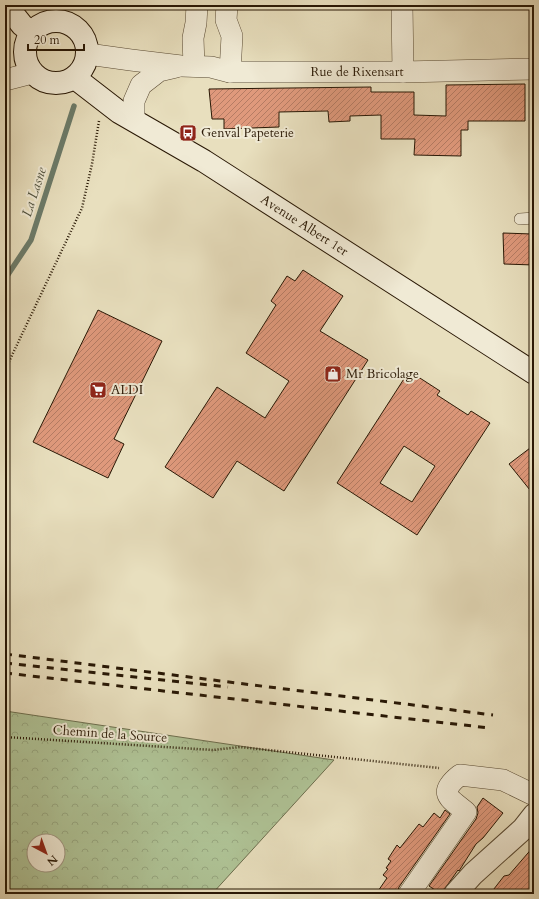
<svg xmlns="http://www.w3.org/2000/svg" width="539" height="899" viewBox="0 0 539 899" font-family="Cardo,serif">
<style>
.forest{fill:url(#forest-crowns);stroke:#6c6e4e;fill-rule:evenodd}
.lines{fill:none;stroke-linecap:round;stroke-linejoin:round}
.stream{stroke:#6c7b69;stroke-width:5.5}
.building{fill:url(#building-hatch);stroke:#291805;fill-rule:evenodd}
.service-casing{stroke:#594a33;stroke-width:12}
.minor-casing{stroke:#594a33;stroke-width:22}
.tertiary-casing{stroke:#594a33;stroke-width:24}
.secondary-casing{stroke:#291805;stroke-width:24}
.path{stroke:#291805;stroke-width:2.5;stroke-dasharray:1 2;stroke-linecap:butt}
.service{stroke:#f0ead5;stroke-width:11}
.minor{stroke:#f0ead5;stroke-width:21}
.tertiary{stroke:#f0ead5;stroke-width:22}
.secondary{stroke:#f0ead5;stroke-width:22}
.rail{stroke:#291805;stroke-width:3;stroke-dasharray:7 7;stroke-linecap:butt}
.labels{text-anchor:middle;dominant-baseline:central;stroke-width:4;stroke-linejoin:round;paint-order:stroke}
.street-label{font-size:13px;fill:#291805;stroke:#f0ead5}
.poi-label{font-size:13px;fill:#291805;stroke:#f0ead5;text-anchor:start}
.water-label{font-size:14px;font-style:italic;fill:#50523f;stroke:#f0ead5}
</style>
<defs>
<pattern id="forest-crowns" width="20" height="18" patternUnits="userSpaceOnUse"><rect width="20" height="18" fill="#afc396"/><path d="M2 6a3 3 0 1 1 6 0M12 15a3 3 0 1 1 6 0" fill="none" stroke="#97a780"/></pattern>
<pattern id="building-hatch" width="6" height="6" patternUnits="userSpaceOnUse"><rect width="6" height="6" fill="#df997c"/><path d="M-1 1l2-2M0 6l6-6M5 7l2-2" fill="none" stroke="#b57c64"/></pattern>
</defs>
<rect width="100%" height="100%" fill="#e8dfbe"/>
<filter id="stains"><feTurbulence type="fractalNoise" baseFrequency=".005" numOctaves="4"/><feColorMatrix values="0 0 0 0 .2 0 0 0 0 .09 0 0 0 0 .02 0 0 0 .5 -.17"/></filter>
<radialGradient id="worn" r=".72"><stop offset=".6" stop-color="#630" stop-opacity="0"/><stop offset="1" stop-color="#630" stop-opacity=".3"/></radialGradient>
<path class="forest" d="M5,711L334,760L212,894H5ZM34,841H58V865H34Z"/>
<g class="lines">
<polyline class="stream" points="5,279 31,240 74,106"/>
</g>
<g class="building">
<polygon points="525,84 525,121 468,121 468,130 461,130 461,156 414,155 415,139 381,139 381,115 350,116 350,121 329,122 328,111 279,112 279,127 224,129 224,119 212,119 209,89 371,87 371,92 414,92 414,115 446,116 446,85"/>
<polygon points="503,233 532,234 532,236 534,236 534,265 504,264"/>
<polygon points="303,270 343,296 320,331 368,360 284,491 237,461 213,498 165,467 217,387 265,418 289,381 246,353 276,305 271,301 287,276 295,281"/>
<polygon points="98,310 162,341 114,439 124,444 108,478 33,442"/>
<path d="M409,371L440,391L437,395L468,415L471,411L490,423L417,535L337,483ZM404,446L435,466L412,502L380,483Z"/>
<polygon points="534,445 534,495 509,464"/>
<polygon points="483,798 503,813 483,838 476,844 459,871 458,870 441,894 429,886 476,819 478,813 477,807"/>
<polygon points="445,810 450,814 399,887 397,894 376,894 387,878 383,875 388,869 386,868 391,861 388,859 397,845 400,848 419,824 423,827 434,813 440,818"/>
<polygon points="534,846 534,894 490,894 504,876 509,875"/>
</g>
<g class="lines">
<g class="service-casing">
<polyline id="service" points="520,219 534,218"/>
</g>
<g class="minor-casing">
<g id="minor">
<polyline points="227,5 226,20 232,36 230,72"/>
<polyline points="402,5 403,72"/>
<path id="s1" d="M88,52L95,55L131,60L181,66L211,67L230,72H403L534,69"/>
<polyline points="194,66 193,38 196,23 197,5"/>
<polyline points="5,80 32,73"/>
<polyline points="134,120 134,101 141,85 159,71 176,67"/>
<path d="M409,894L466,812C449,798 437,793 460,775L503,780L534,795"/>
</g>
</g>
<g class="tertiary-casing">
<polyline id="tertiary" points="455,894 473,874 523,829 534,815"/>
</g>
<g class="secondary-casing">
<g id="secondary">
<polyline points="6,5 22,25 32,33"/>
<circle cx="56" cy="52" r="31"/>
<path id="s2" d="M75,78L119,112L204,161L534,373"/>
</g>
</g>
<g class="path">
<polyline points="5,370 82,208 92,164 99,121"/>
<polyline points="5,737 213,750 240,747 439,768"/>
</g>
<use href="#service" class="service"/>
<use href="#minor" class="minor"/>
<use href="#tertiary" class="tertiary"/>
<use href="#secondary" class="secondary"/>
<g class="rail">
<polyline points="5,654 493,715"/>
<polyline points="5,663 228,687"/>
<polyline points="5,673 490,728"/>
</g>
</g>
<defs>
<g id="bus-square" transform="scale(0.9)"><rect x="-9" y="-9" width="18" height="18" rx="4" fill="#8f2418" stroke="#f0ead5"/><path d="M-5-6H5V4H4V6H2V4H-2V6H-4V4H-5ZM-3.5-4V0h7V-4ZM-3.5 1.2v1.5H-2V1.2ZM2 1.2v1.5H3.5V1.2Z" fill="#fff"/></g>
<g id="shop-square" transform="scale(0.9)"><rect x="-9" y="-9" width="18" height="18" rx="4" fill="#8f2418" stroke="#f0ead5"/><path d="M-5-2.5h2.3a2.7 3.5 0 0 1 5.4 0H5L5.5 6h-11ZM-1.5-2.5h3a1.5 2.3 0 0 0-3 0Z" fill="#fff"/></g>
<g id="supermarket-square" transform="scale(0.9)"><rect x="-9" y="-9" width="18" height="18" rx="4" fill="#8f2418" stroke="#f0ead5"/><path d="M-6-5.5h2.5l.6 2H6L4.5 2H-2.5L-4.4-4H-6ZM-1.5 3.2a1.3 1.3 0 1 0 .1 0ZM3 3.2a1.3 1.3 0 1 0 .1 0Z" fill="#fff"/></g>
</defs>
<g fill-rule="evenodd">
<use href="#bus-square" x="188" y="133"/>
<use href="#shop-square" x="333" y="374"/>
<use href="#supermarket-square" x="98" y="390"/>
</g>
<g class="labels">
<g class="street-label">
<text stroke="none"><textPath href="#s1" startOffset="271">Rue de Rixensart</textPath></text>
<text stroke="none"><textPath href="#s2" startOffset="273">Avenue Albert 1er</textPath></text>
<text transform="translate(110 734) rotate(4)">Chemin de la Source</text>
</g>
<g class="poi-label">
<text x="201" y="133">Genval Papeterie</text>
<text x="346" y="374">Mr Bricolage</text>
<text x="111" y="390">ALDI</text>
</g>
<g class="water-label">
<text transform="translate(34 192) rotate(-72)">La Lasne</text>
</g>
</g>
<rect width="539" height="899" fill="none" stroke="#e8dfbe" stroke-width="20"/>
<rect x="6" y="6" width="527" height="887" fill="none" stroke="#291805" stroke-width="2"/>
<rect x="10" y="10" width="519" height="879" fill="none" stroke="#291805"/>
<g transform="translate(46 853) rotate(139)"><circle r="19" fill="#f0ead5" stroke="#a09682"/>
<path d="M0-3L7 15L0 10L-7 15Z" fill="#8f2418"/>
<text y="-6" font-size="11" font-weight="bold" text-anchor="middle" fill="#291805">N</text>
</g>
<path d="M28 44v6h56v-6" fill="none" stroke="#291805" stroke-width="2"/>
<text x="34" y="44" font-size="12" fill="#291805" stroke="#f0ead5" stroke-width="3" paint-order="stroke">20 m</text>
<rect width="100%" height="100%" filter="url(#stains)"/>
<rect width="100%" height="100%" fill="url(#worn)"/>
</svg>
